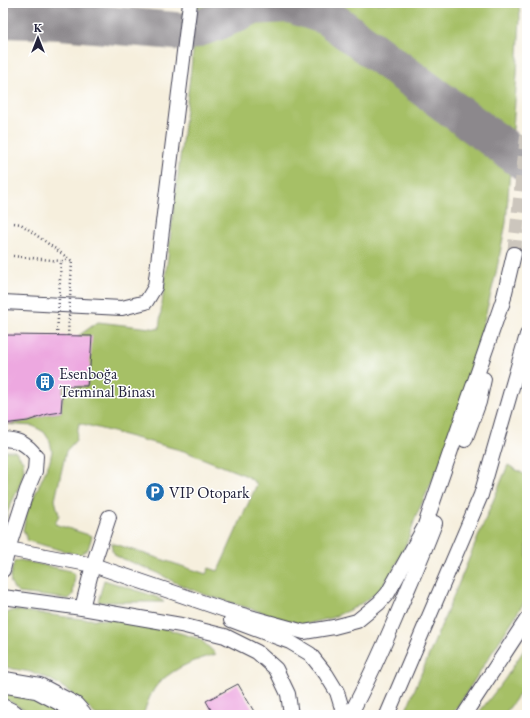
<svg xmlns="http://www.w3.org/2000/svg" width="530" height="718" viewBox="0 0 530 718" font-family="'EB Garamond',serif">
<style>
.green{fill:#a6c066;stroke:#647150}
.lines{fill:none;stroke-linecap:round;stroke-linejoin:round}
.taxiway{stroke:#8c888c;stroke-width:38}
.building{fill:#eda8e0}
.minor-tunnel{stroke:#ccc6bd;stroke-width:14;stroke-dasharray:14 7;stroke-linecap:butt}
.minor-casing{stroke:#424153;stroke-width:16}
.highway-casing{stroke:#424153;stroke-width:23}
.path{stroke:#424153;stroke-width:2.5;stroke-dasharray:1 3;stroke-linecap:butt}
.minor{stroke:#fff;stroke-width:14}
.highway{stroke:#fff;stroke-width:21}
.path-bridge{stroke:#424153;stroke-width:2.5;stroke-dasharray:1 3;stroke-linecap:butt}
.labels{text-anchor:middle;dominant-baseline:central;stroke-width:3;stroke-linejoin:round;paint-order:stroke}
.poi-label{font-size:16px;fill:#22223b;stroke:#fff;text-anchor:start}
</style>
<rect width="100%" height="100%" fill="#fff"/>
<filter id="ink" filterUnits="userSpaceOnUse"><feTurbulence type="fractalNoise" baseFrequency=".025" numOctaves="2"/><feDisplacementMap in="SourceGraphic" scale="8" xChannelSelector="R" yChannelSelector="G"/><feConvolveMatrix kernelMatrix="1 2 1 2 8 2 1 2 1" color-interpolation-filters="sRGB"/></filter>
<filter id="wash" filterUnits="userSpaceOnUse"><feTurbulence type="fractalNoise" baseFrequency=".012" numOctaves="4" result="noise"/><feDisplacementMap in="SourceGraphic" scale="16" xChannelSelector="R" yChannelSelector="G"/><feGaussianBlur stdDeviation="0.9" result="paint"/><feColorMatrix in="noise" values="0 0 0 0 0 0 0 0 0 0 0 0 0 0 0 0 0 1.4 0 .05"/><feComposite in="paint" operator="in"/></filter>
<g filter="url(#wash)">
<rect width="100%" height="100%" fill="#f6efdd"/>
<g class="green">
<polygon points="199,3 519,3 520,18 517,75 506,223 496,273 479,341 447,453 433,479 416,516 407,542 394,569 379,591 356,607 331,618 303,625 203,594 174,582 158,573 116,556 112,550 112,543 206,574 209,568 218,571 257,484 247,476 184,451 79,423 76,440 66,451 55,500 59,515 55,524 92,536 88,549 79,555 28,541 23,530 27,512 50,461 52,451 50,441 44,432 33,426 4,424 28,421 48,414 61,412 63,386 87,386 90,366 78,336 98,322 159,329"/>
<polygon points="3,451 15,451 23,461 24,470 21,482 8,511 3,532"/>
<polygon points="508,465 527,476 527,598 452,715 404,715"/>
<path d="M20,560L71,571L75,575L73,595L69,599L19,593C6,584 11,575 14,562Z"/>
<polygon points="104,580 157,597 164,602 98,602"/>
<path d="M14,610L82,619L136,620L200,639L216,654C196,660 177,666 160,682C151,690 147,704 143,715H96C78,698 58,680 34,673C24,670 13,670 3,666V615Z"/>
<polygon points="527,645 527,684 504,715 477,715 505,679"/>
<path d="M3,689C26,695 45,699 63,715H33L27,711L3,698Z"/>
</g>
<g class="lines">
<polyline class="taxiway" points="3,19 60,21 187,32 219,21 252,6 290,4 326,16 527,164"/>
</g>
<g id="blocks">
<g class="building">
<polygon points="3,335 92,336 90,366 87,386 63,386 61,412 48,414 28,421 3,424"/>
<polygon points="238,684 256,715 214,715 206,701"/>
</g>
</g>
</g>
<g filter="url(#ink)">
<use href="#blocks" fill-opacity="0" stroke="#424153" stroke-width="1"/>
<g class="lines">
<polyline class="minor-tunnel" points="514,254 527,136"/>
<g class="minor-casing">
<g id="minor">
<polyline points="3,302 122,308 146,302 155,287 190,3"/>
<polyline points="502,305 514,254"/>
<path d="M3,439C19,440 26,443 36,456L35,471L27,490L8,549L3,570"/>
<polyline points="465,440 479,402 484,379"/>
<polyline points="3,548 93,565 225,610 304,632 334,627 357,621 379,603 388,593 424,528 504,297"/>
<polyline points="3,597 82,608 181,625 225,636 257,652 276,669 288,694 291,715"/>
<polyline points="82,608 93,565 109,517"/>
<polyline points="231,620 290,642 310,654 326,674 337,692 344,715"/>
<path d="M350,715C367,683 382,650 396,617C409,586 423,555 435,523"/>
<polyline points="387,715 481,495 527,335"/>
<polyline points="464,715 527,619"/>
</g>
</g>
<g class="highway-casing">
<g id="highway">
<polyline points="3,682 38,688 74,707 81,715"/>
<polyline points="3,710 13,715"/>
</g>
</g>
<g class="path">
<polyline points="14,223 21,224 72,261"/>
<polyline points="13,256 61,261"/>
</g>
<use href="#minor" class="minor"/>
<use href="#highway" class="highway"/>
<polyline class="path-bridge" points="57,336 61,261 72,261 68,336"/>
</g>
</g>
<defs>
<g id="building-disc" transform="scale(1)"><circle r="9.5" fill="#1f6fb2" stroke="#fff"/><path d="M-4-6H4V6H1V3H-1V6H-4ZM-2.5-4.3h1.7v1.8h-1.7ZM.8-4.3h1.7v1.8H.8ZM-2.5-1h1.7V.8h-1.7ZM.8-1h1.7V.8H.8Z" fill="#fff"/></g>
<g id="parking-disc" transform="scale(1)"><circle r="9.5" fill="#1f6fb2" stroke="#fff"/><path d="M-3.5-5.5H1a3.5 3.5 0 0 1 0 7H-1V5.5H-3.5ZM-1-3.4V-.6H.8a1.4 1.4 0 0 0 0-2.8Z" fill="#fff"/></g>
</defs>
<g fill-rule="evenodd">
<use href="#building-disc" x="45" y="382"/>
<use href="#parking-disc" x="155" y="492"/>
</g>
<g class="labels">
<g class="poi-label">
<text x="59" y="373">Esenboğa<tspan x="59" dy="18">Terminal Binası</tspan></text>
<text x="169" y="492">VIP Otopark</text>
</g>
</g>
<rect width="530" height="718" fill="none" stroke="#fff" stroke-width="16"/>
<g transform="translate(38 38)" stroke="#ffffff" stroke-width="3" paint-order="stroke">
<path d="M0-3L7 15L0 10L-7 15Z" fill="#22223b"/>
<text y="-6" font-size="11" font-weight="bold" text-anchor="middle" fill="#22223b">K</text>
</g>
</svg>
